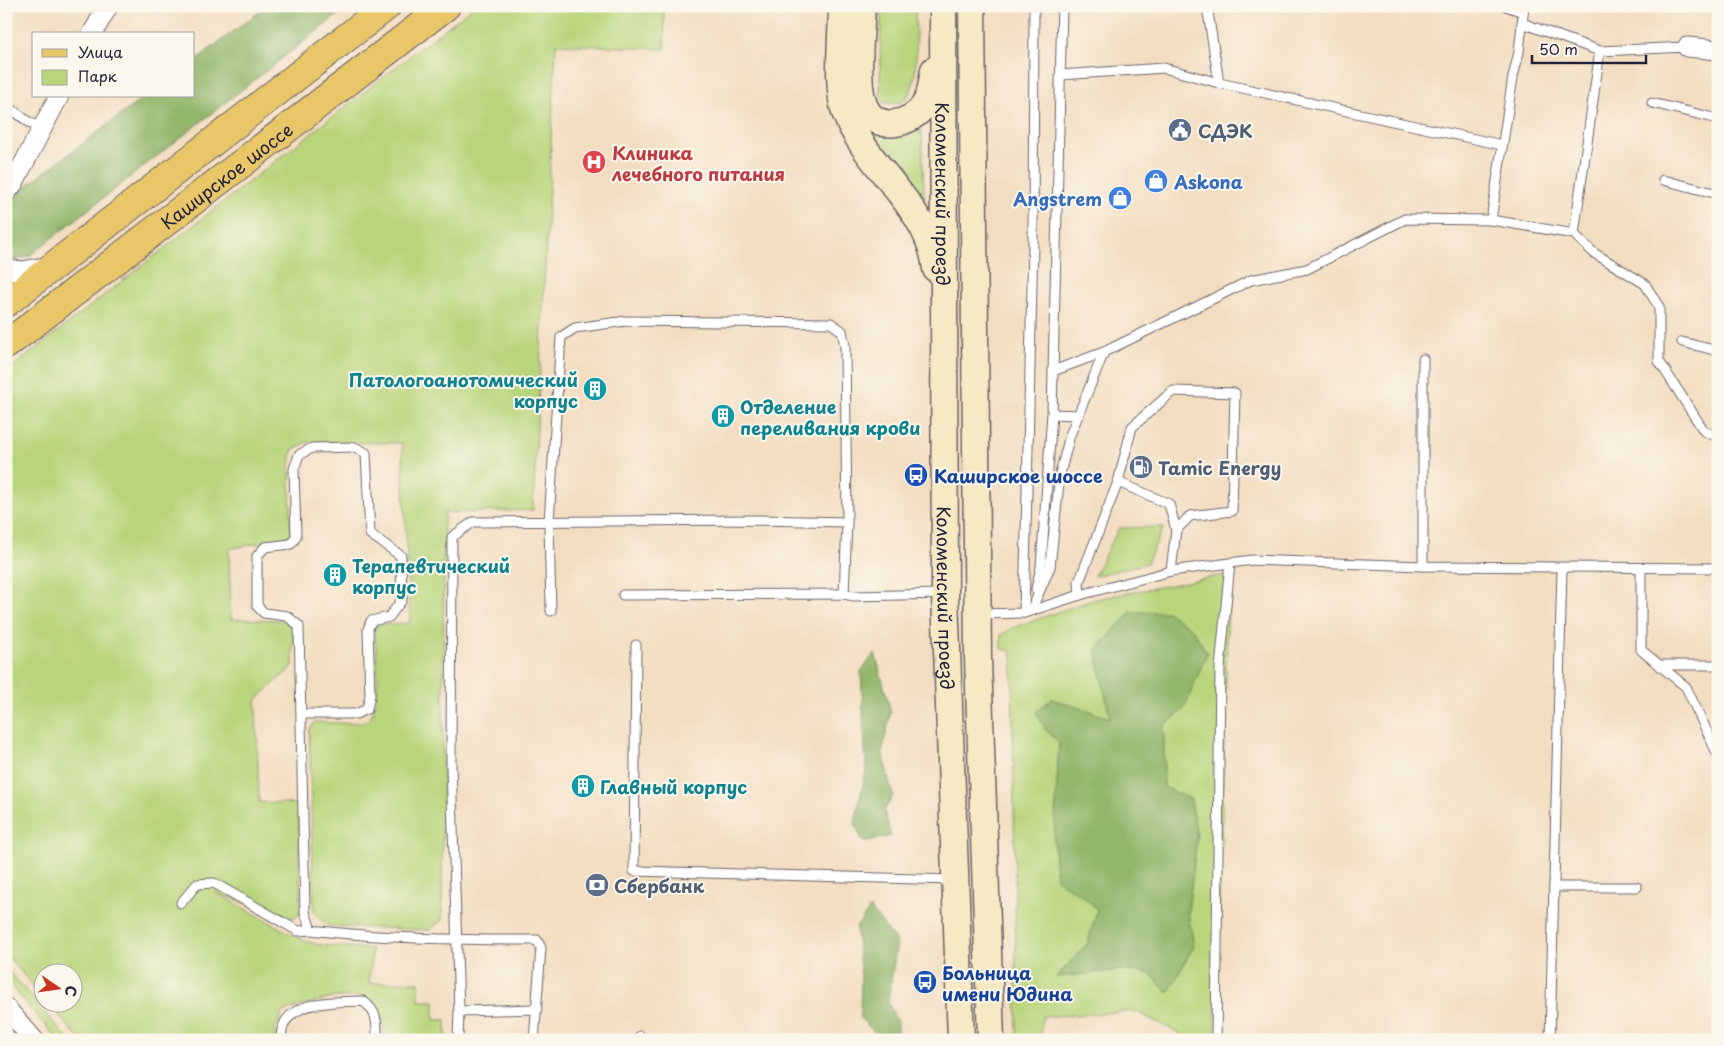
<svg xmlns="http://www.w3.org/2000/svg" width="1724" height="1046" viewBox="0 0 1724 1046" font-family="'Playpen Sans',sans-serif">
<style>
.green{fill:#b9d57b;stroke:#6e7c5b}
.forest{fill:#92b66b;stroke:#5a6c53}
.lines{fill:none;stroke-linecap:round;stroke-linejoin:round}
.service-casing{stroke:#6b636a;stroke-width:11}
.minor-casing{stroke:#6b636a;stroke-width:21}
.secondary-casing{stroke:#6b636a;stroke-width:29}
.primary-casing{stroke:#6b636a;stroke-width:30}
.service{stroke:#fff;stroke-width:9}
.minor{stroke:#fff;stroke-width:19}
.secondary{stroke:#f6e9c3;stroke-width:26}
.primary{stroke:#e9c769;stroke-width:28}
.labels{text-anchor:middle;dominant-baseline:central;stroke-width:4;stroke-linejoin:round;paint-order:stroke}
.service-label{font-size:18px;font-weight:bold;fill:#4e5e75;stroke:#fbf7ec;text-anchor:start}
.health-label{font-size:18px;font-weight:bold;fill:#be3a42;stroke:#fbf7ec;text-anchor:start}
.street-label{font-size:18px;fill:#22223b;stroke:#fbf7ec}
.shop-label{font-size:18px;font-weight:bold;fill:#366cbe;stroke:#fbf7ec;text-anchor:start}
.culture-label{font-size:18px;font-weight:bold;fill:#0d838f;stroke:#fbf7ec;text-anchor:start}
.transit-label{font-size:18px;font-weight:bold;fill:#164399;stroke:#fbf7ec;text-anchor:start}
</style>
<rect width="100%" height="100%" fill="#fbf7ec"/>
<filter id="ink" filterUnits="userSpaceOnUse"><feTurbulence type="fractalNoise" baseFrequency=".02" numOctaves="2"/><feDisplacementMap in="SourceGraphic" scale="10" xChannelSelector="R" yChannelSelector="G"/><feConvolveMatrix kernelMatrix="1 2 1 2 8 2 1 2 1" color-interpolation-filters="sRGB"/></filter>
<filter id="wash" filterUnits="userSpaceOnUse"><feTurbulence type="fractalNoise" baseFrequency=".0096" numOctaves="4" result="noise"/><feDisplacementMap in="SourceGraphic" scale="20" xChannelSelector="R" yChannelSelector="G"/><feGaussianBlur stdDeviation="1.12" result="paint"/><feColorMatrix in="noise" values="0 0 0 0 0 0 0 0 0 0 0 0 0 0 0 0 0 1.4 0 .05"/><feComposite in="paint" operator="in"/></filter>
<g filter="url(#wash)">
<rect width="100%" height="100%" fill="#f3ddc0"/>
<g class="green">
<path d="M474,6H664L665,49L556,44L533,510L444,513L442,920L430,930L328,926L314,911L309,730L315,722C329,722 353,725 365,721C385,715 375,643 374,625L410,623L402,443L307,442L292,450L290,468L291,533L285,538L229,549L231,619L284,620L293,627V666L256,700L259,802L298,804L301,914L290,919L215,892L302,940L319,945L372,949L369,983L419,982V1001H434V1020H446V1040H382C382,1029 384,1015 377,1005C361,985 303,1005 283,1012L275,1028V1040H80L49,1004H72V974H42V996L6,954V372Z"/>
<path d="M881,6H915C915,28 922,89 903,101C898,104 889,103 883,103L880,96Z"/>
<polygon points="865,127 898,138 922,131 924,200 919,202"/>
<polygon points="1164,527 1147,563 1094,576 1119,528"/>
<polygon points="1229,574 1215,1040 1192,1040 1135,1011 1042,1017 1041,1040 1017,1040 1012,652 1001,648 1001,635 1012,628 1096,599"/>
<polygon points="6,968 69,1040 58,1040 6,980"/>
</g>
<g class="forest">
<polygon points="267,6 339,6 339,14 29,256 6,262 6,203 10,198 146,96 194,96 194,61"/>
<polygon points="1131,612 1168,612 1193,630 1207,653 1184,709 1164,726 1164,787 1191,799 1197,837 1188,913 1194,946 1168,993 1150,973 1120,970 1056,977 1088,943 1097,909 1084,897 1056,879 1054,841 1059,742 1046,730 1036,712 1052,699 1110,718 1096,650"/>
<polygon points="875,653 891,712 882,752 893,796 884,811 891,836 863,842 855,823 866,770 861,671"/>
<polygon points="870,908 897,942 888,1002 897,1022 897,1040 876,1040 878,1036 860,1018 861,977 856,928"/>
</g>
</g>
<g filter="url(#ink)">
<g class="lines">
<g class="service-casing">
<g id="service">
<polyline points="1062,6 1052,414 1079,415"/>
<polyline points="1207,6 1219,83 1502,145"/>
<polyline points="1506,6 1523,12"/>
<polyline points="1522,23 1600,51 1687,47"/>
<polyline points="1060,75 1164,68 1219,83"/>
<polyline points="1652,103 1718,119"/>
<polyline points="6,105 30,123 43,128"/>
<polyline points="1663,180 1718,194"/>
<polyline points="1491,220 1513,77 1519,52 1524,6"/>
<polyline points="1574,234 1600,51"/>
<polyline points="1682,342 1718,351"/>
<polyline points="1423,359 1423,566"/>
<polyline points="1053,371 1104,352 1251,280 1307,269 1405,219 1491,220 1574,234 1594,253 1645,284 1659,307 1659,361 1704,431 1718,437"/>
<polyline points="1118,482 1169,504 1176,530"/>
<polyline points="1641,568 1641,650 1686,687 1718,755"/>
<polyline points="1036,589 1041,567 1052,414"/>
<polyline points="623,595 844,594 854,596 943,594"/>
<polyline points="1080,595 1079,582 1118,482 1132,427 1173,391 1235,393 1232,511 1190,516 1176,530 1171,571"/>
<polyline points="551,611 549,522 561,337 575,328 626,321 831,323 842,331 845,346 847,522 844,594"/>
<polyline points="1031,611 1050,567 1060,474 1070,435 1104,352"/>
<polyline points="1024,613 1033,244 1034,6"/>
<polyline points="980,614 1024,613 1080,595 1171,571 1252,560 1423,566 1718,568"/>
<polyline points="636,645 634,871 953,880"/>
<polyline points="1659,665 1718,665"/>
<path d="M301,714H356L367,709L370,695L368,629L371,621L389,617L402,600L401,556L370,534L366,453L355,447L312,448L299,455L294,469L296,537L291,544L265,547L257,556V606L264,613L287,616L299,626L305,912L311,930C386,939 461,940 537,940L541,948L534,1040"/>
<polyline points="1554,887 1637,887"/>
<polyline points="181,903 197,884 214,883 298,931 311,930"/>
<polyline points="459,1011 537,1009"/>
<path d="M281,1040C280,999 333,1002 363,1001C378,1012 377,1023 377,1040"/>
<polyline points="458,1040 459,1011 451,766 452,537 473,522 759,520 847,522"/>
<polyline points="640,1040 640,1036"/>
<polyline points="1216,1040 1220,668 1230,563"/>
<polyline points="1550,1040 1562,568"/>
</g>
</g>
<g class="minor-casing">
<g id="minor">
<polyline points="92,34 108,6"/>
<polyline points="1687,47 1718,50"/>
<polyline points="6,193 13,184 59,96"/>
<polyline points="6,269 23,271 49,266"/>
<polyline points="6,1008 34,1040"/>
</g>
</g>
<g class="secondary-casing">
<g id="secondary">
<path d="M842,6C842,35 836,86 845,112C866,168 930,207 936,269"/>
<path d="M862,6C861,32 855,83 864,105C875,134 912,125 925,104C931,95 932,81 934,70"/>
<path id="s1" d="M943,6L945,594L961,1040"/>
<polyline points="972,6 978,659 991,1040"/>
</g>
</g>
<g class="primary-casing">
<g id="primary">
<polyline points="6,303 387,6"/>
<path id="s2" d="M6,345L446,6"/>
</g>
</g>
<use href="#service" class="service"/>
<use href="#minor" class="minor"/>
<use href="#secondary" class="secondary"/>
<use href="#primary" class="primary"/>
</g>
</g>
<defs>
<g id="civic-disc" transform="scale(1.25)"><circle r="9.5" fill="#5c6f8a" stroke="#fbf7ec"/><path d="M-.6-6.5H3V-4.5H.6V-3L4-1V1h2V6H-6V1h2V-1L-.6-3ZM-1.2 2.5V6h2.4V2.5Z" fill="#fff"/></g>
<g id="hospital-disc" transform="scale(1.25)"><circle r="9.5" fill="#e0444e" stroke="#fbf7ec"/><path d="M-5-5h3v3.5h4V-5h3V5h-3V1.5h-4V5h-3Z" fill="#fff"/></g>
<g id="shop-disc" transform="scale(1.25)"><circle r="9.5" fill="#3f7fe0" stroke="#fbf7ec"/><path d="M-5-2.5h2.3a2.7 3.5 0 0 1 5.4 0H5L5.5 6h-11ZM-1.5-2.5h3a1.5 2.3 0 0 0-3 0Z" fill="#fff"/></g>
<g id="building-disc" transform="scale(1.25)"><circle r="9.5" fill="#0f9aa8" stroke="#fbf7ec"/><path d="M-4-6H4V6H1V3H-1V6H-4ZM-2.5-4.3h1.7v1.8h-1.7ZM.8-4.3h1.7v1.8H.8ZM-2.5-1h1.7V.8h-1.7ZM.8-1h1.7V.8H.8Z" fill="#fff"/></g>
<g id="fuel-disc" transform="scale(1.25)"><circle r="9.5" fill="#5c6f8a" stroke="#fbf7ec"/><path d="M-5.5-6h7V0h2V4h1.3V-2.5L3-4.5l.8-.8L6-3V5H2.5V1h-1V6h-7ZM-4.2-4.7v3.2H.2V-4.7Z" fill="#fff"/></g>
<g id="bus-disc" transform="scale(1.25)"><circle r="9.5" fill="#1a4fb4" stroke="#fbf7ec"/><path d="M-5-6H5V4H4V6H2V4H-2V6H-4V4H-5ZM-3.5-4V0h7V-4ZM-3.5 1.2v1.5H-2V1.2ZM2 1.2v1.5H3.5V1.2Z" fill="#fff"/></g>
<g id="bank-disc" transform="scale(1.25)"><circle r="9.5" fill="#5c6f8a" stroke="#fbf7ec"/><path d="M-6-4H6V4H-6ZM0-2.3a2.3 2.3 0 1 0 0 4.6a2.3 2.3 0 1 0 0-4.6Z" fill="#fff"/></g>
</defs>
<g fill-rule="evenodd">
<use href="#civic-disc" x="1180" y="130"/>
<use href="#hospital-disc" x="594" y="162"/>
<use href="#shop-disc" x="1156" y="181"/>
<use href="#shop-disc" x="1120" y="198"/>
<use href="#building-disc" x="595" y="389"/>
<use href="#building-disc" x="723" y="416"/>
<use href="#fuel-disc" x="1141" y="467"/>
<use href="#bus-disc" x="916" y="475"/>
<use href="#building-disc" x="335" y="575"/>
<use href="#building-disc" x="583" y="786"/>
<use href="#bank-disc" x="597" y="885"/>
<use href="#bus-disc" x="925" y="982"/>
</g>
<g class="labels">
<g class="service-label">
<text x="1198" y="130">СДЭК</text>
<text x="1158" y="467">Tamic Energy</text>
<text x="614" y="885">Сбербанк</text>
</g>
<g class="health-label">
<text x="612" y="152">Клиника<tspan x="612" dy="21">лечебного питания</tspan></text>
</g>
<g class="street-label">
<text stroke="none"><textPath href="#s2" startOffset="278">Каширское шоссе</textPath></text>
<text stroke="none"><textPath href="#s1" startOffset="188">Коломенский проезд</textPath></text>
<text stroke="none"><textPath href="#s1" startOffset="592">Коломенский проезд</textPath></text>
</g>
<g class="shop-label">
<text x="1174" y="181">Askona</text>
<text x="1102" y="198" text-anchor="end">Angstrem</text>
</g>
<g class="culture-label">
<text x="578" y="379" text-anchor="end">Патологоанотомический<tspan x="578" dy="21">корпус</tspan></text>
<text x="740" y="406">Отделение<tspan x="740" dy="21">переливания крови</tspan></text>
<text x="352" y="565">Терапевтический<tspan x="352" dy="21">корпус</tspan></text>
<text x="600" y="786">Главный корпус</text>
</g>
<g class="transit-label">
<text x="934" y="475">Каширское шоссе</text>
<text x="942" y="972">Больница<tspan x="942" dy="21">имени Юдина</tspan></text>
</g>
</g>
<rect width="1724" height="1046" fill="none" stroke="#fbf7ec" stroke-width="25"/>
<rect x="32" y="32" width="162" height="65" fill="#fbf7ec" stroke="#a4a2a5"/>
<rect x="42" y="49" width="25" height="8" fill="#e9c769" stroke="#a4a2a5"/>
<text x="78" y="58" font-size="15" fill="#22223b">Улица</text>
<rect x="42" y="70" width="25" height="15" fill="#b9d57b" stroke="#a4a2a5"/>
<text x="78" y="82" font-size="15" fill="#22223b">Парк</text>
<g transform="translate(58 988) rotate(103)"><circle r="24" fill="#fbf7ec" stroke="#a4a2a5"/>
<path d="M0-4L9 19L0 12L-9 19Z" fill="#c8321e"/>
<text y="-8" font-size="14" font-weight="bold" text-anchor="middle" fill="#22223b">С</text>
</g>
<path d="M1532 55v8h114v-8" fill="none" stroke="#22223b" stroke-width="2.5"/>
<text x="1539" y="55" font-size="15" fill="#22223b" stroke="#fbf7ec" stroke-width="4" paint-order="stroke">50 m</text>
</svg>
